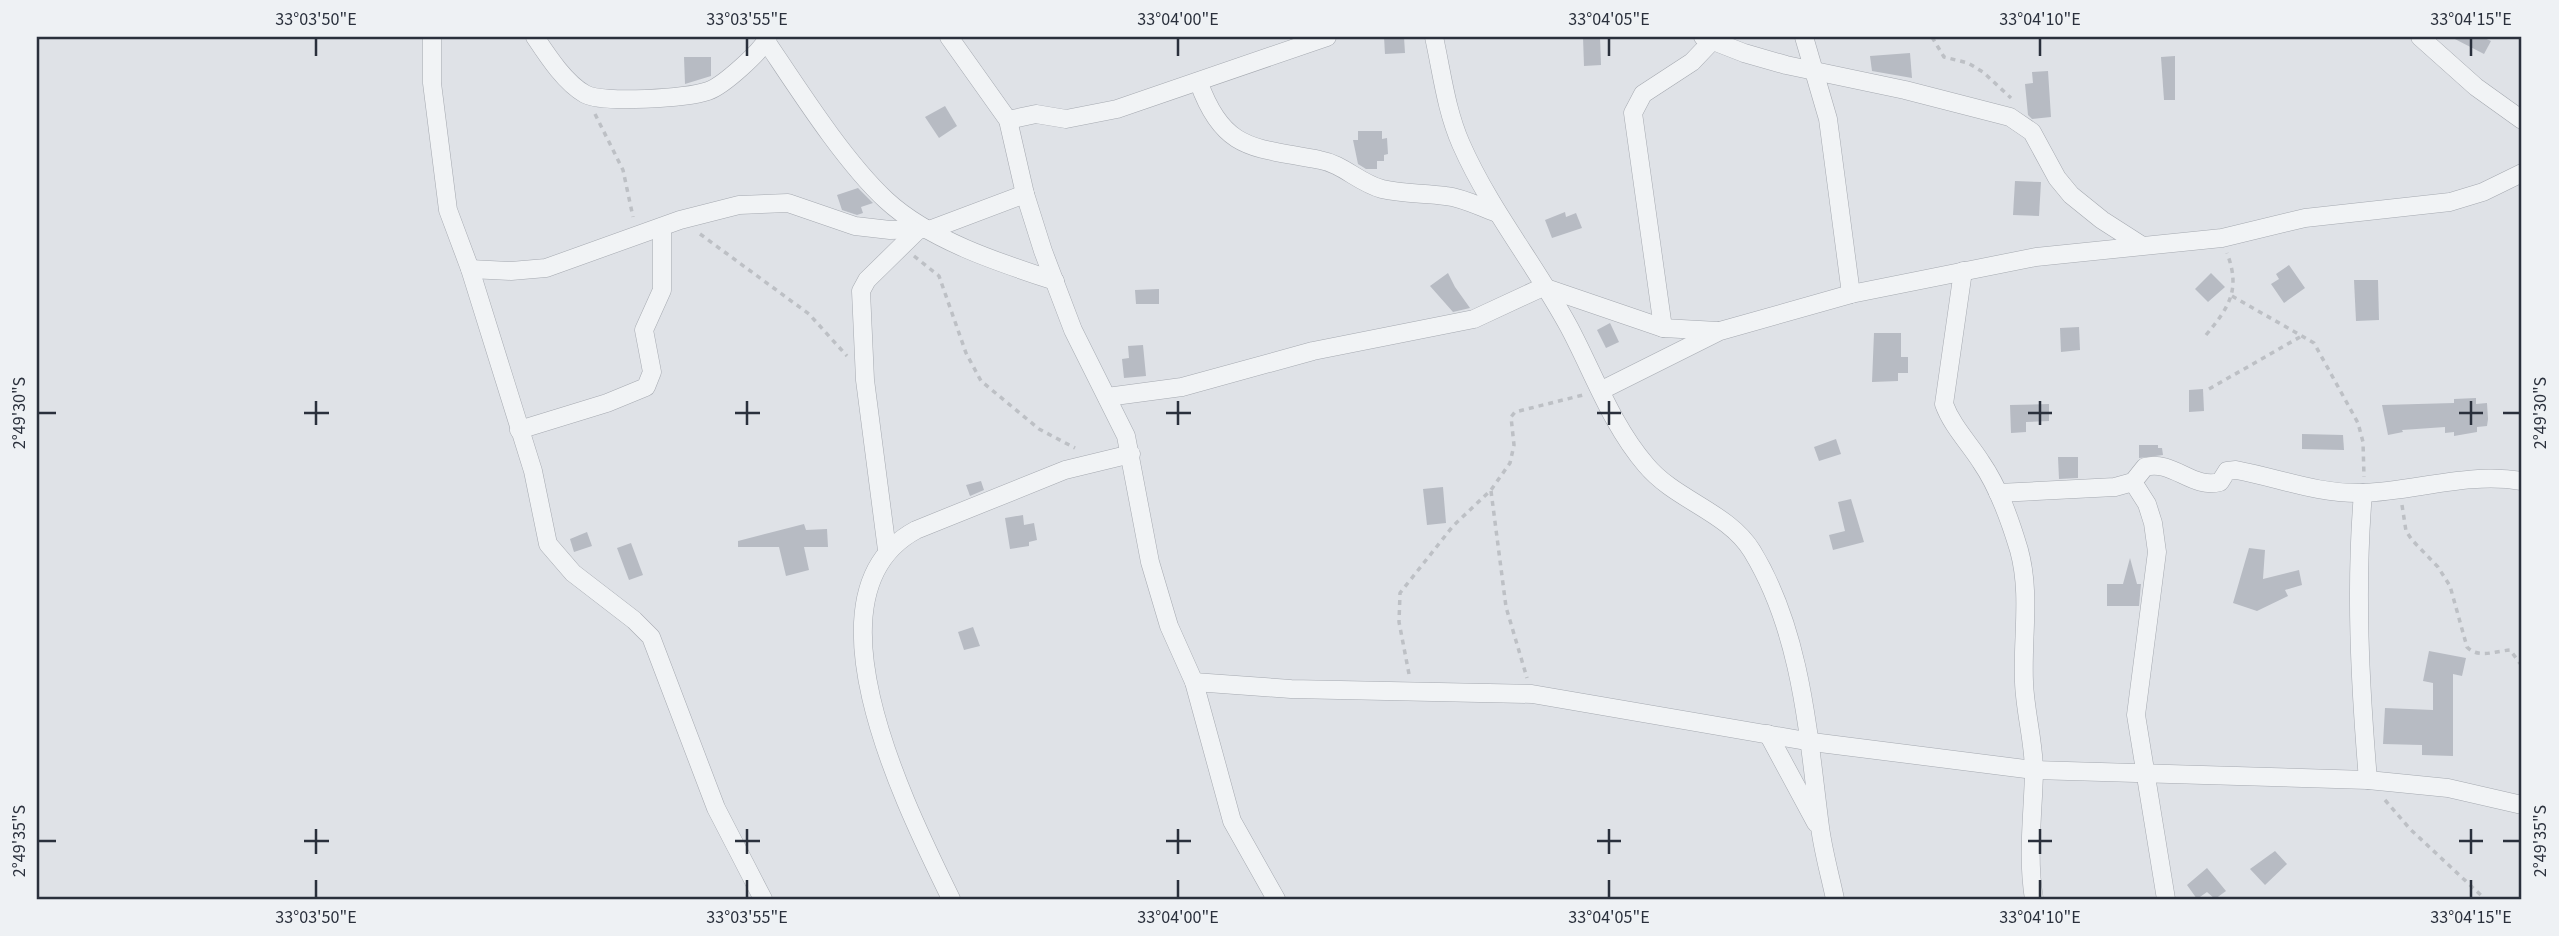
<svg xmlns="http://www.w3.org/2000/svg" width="2559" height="936" viewBox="0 0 2559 936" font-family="'Source Sans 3',sans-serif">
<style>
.building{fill:#b7bbc3}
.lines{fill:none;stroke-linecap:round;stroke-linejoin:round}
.minor-casing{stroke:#a5a9b0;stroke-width:19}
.path{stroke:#bdc0c5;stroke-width:3.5;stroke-dasharray:5 5;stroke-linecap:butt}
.minor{stroke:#f1f3f5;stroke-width:18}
.ticks{fill:none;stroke:#2a303c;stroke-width:2.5}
.neatline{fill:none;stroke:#2a303c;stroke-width:2.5}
.ticks-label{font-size:18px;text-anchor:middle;fill:#2a303c}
</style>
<rect width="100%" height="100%" fill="#dfe2e7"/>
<g class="building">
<polygon points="1384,37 1404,37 1405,53 1385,54"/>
<polygon points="1583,37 1600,37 1601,65 1584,66"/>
<polygon points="2451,37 2482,37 2491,41 2484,54"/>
<polygon points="1910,53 1912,78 1872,71 1870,56"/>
<polygon points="2175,56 2175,100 2164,100 2161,57"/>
<polygon points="684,57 711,57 711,76 685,84"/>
<polygon points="2048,71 2051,117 2032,119 2028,115 2025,84 2033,83 2032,72"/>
<polygon points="945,106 957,126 939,138 925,117"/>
<polygon points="1358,131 1382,131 1382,139 1387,138 1388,154 1384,155 1384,161 1377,161 1377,169 1366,169 1358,164 1353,140 1358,140"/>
<polygon points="2015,181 2041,182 2039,216 2013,215"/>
<polygon points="858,188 873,203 861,207 863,213 857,215 842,210 837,195"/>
<polygon points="1565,212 1566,217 1576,213 1582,228 1552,238 1545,220"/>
<polygon points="2289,265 2305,288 2284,303 2271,284 2279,279 2276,274"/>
<polygon points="1448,273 1455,287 1470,308 1453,312 1430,286"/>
<polygon points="2211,273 2225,287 2208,302 2195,289"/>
<polygon points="2354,280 2378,280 2379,320 2356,321"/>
<polygon points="1159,289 1159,304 1136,304 1135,290"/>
<polygon points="1610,323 1619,342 1606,348 1597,330"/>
<polygon points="2079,327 2080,350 2061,352 2060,328"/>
<polygon points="1874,333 1901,333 1901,357 1908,357 1908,373 1898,373 1898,381 1872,382"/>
<polygon points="1143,345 1146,376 1124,378 1122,359 1129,358 1128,346"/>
<polygon points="2203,389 2204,411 2189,412 2189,390"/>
<polygon points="2476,398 2476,404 2487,403 2488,419 2487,426 2477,427 2477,432 2454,436 2454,432 2445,433 2445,427 2402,430 2403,432 2388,435 2382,405 2454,403 2454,399"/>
<polygon points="2049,404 2049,421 2026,422 2026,432 2011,433 2010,405"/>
<polygon points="2302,434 2343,435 2344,450 2302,449"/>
<polygon points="1836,439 1841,454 1819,461 1814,447"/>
<polygon points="2139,445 2158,445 2158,448 2162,448 2163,455 2139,458"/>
<polygon points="2058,457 2078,457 2078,478 2059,479"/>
<polygon points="981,481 984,490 970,496 966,485"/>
<polygon points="1443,487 1446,523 1427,525 1423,489"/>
<polygon points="1851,499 1864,542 1833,550 1829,535 1845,531 1838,502"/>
<polygon points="1023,515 1024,525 1034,523 1037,540 1029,542 1029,546 1010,549 1005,518"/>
<polygon points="804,524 806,530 827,529 828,547 804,547 809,570 786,576 779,547 738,547 738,541"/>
<polygon points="587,532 592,546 574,552 570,539"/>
<polygon points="631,543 643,575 629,580 617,548"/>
<polygon points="2249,548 2265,550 2263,579 2299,570 2302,585 2285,590 2288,596 2257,611 2233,603"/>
<polygon points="2130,558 2137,584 2141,584 2139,606 2107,606 2107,584 2123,584"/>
<polygon points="973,627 980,646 964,650 958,632"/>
<polygon points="2429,651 2466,658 2462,676 2453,674 2453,756 2422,755 2422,745 2383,744 2385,708 2433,710 2433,683 2423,681"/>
<polygon points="2275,851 2287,864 2265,885 2250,869"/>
<polygon points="2207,868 2226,891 2215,899 2207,892 2197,899 2187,885"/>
</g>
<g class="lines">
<g class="minor-casing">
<g id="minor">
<polyline points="432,37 432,83 448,210 470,269 533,471 548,544 573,573 634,620 651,637 716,808 763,899"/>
<path d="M535,37C547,55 565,83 585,94C603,104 687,98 708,91C723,86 762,51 768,37"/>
<polyline points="949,37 1008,120 1025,194 1043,251 1073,330 1126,436 1150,562 1169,626 1194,682 1232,821 1276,899"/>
<path d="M1434,37C1442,73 1446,110 1461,144C1490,210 1535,264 1569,327C1593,372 1612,426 1646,465C1675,500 1728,512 1752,551C1802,633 1808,734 1820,827C1823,851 1830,875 1835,899"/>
<polyline points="1703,37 1744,53 1786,65 1905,90 2010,117 2032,132 2057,178 2071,195 2102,220 2141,245"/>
<polyline points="1804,37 1828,119 1851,294"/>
<polyline points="2420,37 2476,87 2522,120"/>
<path d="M766,41C799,90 844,161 886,200C929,240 1000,263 1055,281"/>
<path d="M1199,83C1224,153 1256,147 1320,160C1343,164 1359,183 1382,189C1403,194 1425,193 1446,196C1464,198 1480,207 1497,213"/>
<polyline points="1008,120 1036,114 1066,119 1117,109 1327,37"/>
<polyline points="470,269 511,271 546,268 680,220 739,205 788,203 855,226 890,230 932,229 1025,194"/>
<path d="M1963,271L1944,404C1952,426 1969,443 1981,462C1999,488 2010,520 2019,550C2031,594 2022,637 2024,682C2025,712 2034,742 2034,772C2033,815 2027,856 2034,899"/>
<polyline points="1663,328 1633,113 1643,94 1692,62 1711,42"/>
<polyline points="1602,390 1720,331 1851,294 2036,257 2222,238 2305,218 2450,202 2483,192 2522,173"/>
<polyline points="1107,397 1182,387 1313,351 1474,319 1543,287 1663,328 1718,331"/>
<polyline points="519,430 607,403 646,387 652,372 644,330 662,290 662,227"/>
<polyline points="2133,482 2147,504 2153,523 2157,552 2136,715 2166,899"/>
<path d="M1998,493L2115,487L2133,482L2145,467C2172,459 2193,490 2220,482L2227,471L2236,470C2279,478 2317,494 2362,493C2416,491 2467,472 2522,481"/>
<path d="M2363,493C2355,589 2360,684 2368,780"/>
<polyline points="887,550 865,380 861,291 867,280 917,231"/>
<polyline points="1194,682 1291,689 1532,694 1812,742 2034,770 2368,780 2448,788 2522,805"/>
<polyline points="1768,734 1816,823"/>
<path d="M951,899C909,812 797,594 916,530L1065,470L1131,454"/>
</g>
</g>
<g class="path">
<polyline points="1932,37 1944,57 1968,63 1983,72 2011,98"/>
<polyline points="595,114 623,170 633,217"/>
<polyline points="700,234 809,314 847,356"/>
<polyline points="914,256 939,276 966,353 981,381 1039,429 1075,448"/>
<polyline points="2232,296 2314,343 2358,423 2363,442 2364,477"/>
<path d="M2206,335C2229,307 2241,290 2227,253"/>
<polyline points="2209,389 2300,337"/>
<polyline points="1491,491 1506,607 1527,678"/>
<path d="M2402,505L2406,531L2412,540L2438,567L2450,586L2467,647C2478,659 2496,651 2510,650L2522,666"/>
<polyline points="1409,674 1399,622 1400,593 1453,526 1491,490 1510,463 1514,445 1511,417 1515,412 1583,395"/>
<polyline points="2385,800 2410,829 2485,899"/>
</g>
<use href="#minor" class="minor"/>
</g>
<path class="ticks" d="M316,38V56M747,38V56M1178,38V56M1609,38V56M2040,38V56M2471,38V56M316,401V425M747,401V425M1178,401V425M1609,401V425M2040,401V425M2471,401V425M38,413H56M304,413H329M735,413H760M1166,413H1191M1597,413H1621M2028,413H2052M2459,413H2483M2503,413H2520M316,829V854M747,829V854M1178,829V854M1609,829V854M2040,829V854M2471,829V854M38,841H56M304,841H329M735,841H760M1166,841H1191M1597,841H1621M2028,841H2052M2459,841H2483M2503,841H2520M316,880V898M747,880V898M1178,880V898M1609,880V898M2040,880V898M2471,880V898"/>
<rect width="2559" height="936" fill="none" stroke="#eef1f4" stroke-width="77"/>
<rect x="38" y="38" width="2482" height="860" class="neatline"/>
<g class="ticks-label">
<text x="316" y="25">33°03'50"E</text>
<text x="747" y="25">33°03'55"E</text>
<text x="1178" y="25">33°04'00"E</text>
<text x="1609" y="25">33°04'05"E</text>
<text x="2040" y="25">33°04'10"E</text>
<text x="2471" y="25">33°04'15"E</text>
<text transform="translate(19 413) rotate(-90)" y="6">2°49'30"S</text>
<text transform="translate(2540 413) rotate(-90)" y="6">2°49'30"S</text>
<text transform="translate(19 841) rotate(-90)" y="6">2°49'35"S</text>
<text transform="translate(2540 841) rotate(-90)" y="6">2°49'35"S</text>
<text x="316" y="923">33°03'50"E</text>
<text x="747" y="923">33°03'55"E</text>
<text x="1178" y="923">33°04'00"E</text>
<text x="1609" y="923">33°04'05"E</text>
<text x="2040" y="923">33°04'10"E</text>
<text x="2471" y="923">33°04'15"E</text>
</g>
</svg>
